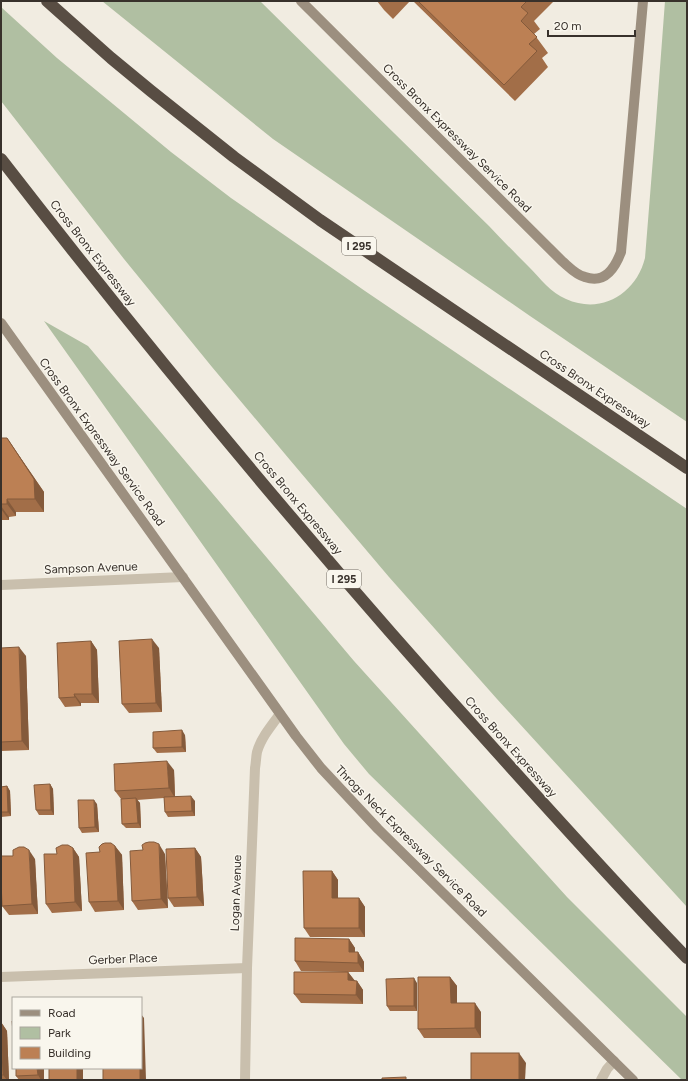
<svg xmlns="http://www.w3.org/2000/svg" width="688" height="1081" viewBox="0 0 688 1081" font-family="Figtree,sans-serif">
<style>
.green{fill:#b0bfa2}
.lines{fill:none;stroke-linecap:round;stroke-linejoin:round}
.street{stroke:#c9bfad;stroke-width:10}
.secondary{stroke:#9c8f7f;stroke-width:10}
.highway{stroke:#584d43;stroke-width:12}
.wall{fill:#a26e48}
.shaded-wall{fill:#845a3b}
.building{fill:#bc8054;stroke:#845a3b}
.labels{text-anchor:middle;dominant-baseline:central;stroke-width:3;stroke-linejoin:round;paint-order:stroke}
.shield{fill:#f9f6ed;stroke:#726c65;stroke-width:1}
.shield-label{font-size:11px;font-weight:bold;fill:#38312b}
.street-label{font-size:12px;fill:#38312b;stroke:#f9f6ed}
</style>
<rect width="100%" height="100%" fill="#f1ece1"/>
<g class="green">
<path d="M102,1H260C336,76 412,151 489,226C502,240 516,254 529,267C540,278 551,293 566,299C601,315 636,294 645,258L656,121L665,1H687V422L530,316L273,139Z"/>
<polygon points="1,7 57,58 113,104 171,152 231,198 365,291 687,509 687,907 497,699 389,577 290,460 212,367 124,259 1,101"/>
<polygon points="44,321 88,346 354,661 567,897 687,1017 687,1080 682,1080 369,774 344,744"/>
</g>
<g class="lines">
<g class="street">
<polyline points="1,585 183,577"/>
<polyline points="1,977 247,968"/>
<path d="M245,1080L247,968L255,768C256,763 256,757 257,752C261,738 271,726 280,714"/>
<polyline points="601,1080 607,1069 614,1061"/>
</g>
<g class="secondary">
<path d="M301,1L562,261C569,267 576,275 585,277C605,284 615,268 621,252L643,1"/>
<polyline points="1,323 296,736 321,768 378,829 633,1080"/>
</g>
<g class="highway">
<polyline points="47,1 111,58 151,91 234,157 320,220 687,468"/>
<path d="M1,159C159,363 324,561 497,752C559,821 622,891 687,958"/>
</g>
</g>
<g class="wall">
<polygon points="377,1 410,1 393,19 384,10"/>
<polygon points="413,1 554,1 534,21 540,29 534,34 548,53 542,58 548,67 515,101"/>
<polygon points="1,438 7,438 44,492 44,512 16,512 16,516 9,517 9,520 1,520"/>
<polygon points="91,641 97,650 99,703 81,703 81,706 65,707 59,698"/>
<polygon points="1,648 26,656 29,750 1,751"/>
<polygon points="159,648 162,712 129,713 122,704"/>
<polygon points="185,735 186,752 157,753 153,748"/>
<polygon points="174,770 175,797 195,801 195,816 168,817 165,812 164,798 137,800 140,803 141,828 126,828 122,824 121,799 115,791"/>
<polygon points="50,784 53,789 54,815 39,815 36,810"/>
<polygon points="7,786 10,791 11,816 1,817 1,787"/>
<polygon points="97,804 99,832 82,833 79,828"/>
<polygon points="115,846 122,855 124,910 95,912 89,902 100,852"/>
<polygon points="73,848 79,857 82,911 52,913 46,904 57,854"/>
<polygon points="195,848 201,857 204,906 174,907 168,898"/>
<polygon points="165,854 168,908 138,910 132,901"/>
<polygon points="35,859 38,914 9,915 2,906"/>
<polygon points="332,871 338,880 338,898 359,898 365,907 365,937 310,937 304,928"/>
<polygon points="349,939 355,948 355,952 358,952 364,962 364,972 348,972 355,981 357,981 363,990 363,1004 301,1003 294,994 346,972 301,971 295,961"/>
<polygon points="450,977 457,986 457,1003 481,1012 481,1038 424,1038 418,1029"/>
<polygon points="417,983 417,1011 390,1011 387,1006"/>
<polygon points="1,1022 7,1031 9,1080 1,1080"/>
<polygon points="44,1068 44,1080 19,1080 16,1076"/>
</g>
<g class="shaded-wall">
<polygon points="7,438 44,492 44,512 35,499"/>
<polygon points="7,499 16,512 16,516 7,504"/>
<polygon points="1,506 9,517 9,520 1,509"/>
<polygon points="152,639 159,648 162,712 156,703"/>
<polygon points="91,641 97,650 99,703 92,694"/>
<polygon points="19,647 26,656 29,750 22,741"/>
<polygon points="74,694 81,703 81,706 75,697"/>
<polygon points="182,730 185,735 186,752 182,747"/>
<polygon points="167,761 174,770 175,798 169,788"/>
<polygon points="50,784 53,789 54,815 51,810"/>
<polygon points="7,786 10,791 11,816 8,812"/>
<polygon points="191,796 195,801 195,816 192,811"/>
<polygon points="136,798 140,803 141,828 138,823"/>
<polygon points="94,800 97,804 99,832 95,827"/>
<polygon points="159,844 165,854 168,908 161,899"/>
<polygon points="115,846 122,855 124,910 118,901"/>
<polygon points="73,848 79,857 82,911 75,902"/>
<polygon points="195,848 201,857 204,906 197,897"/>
<polygon points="29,850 35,859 38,914 32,904"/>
<polygon points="332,871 338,880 338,907 332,898"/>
<polygon points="359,898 365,907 365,937 359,928"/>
<polygon points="349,939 355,948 355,961 349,952"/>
<polygon points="358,952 364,962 364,972 358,963"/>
<polygon points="348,972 355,981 348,980"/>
<polygon points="450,977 457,986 457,1012 451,1003"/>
<polygon points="414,978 417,983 417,1011 414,1006"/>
<polygon points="357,981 363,990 363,1004 356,995"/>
<polygon points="475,1003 481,1012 481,1038 475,1028"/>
<polygon points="141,1014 144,1018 146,1080 140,1080 140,1068 141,1068"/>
<polygon points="1,1022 7,1031 9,1080 7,1080 3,1075"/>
<polygon points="519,1053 526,1063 525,1080 519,1080"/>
<polygon points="37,1068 44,1068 44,1080 41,1080 38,1075"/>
<rect x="77" y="1068" width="6" height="12"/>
</g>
<g class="building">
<polygon points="418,1 527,1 521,7 528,13 521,21 537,37 529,44 537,51 504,85"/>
<polygon points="1,438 7,438 34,479 35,499 7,499 7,504 1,504"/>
<polygon points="152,639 156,703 122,704 119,641"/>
<polygon points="91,641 92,694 74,694 75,697 59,698 57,643"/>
<polygon points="19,647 22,741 1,742 1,648"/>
<polygon points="182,730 182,747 153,748 153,732"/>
<polygon points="167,761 169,788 115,791 114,764"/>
<polygon points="50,784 51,810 36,810 34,785"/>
<polygon points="7,786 8,812 1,812 1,787"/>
<polygon points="191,796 192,811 165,812 164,797"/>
<polygon points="136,798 138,823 122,824 121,799"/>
<polygon points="78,800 94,800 95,827 79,828"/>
<polygon points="149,842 154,842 159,844 161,899 132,901 130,851 143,850 142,845 145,843"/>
<polygon points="105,843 111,843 115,846 118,901 89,902 86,853 100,852 99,847 102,844"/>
<polygon points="62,845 68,845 73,848 75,902 46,904 44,854 57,854 56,848"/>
<polygon points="19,847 24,847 29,850 32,904 2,906 1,880 1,856 13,856 13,850"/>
<polygon points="195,848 197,897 168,898 166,849"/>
<polygon points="303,871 332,871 332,898 359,898 359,928 304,928"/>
<polygon points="295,938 349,939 349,952 358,952 358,963 295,961"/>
<polygon points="294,972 348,972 348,980 357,981 356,995 294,994"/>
<polygon points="418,977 450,977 451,1003 475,1003 475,1028 418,1029"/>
<polygon points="414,978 414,1006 387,1006 386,979"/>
<polygon points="12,1021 13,1021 13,1032"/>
<polygon points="1,1025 3,1075 1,1075"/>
<rect x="471" y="1053" width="48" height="27"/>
<polygon points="16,1068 37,1068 38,1075 16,1076"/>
<rect x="49" y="1068" width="28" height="12"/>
<rect x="103" y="1068" width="37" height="12"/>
<polygon points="406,1077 406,1080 382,1080 382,1078"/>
</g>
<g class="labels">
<g class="shield">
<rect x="342" y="237" width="34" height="18" rx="3"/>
<rect x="327" y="570" width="34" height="18" rx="3"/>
</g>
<g class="shield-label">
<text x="359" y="246">I 295</text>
<text x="344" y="579">I 295</text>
</g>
<g class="street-label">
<text transform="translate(457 138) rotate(45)">Cross Bronx Expressway Service Road</text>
<text transform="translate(93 253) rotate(52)">Cross Bronx Expressway</text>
<text transform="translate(595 389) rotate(34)">Cross Bronx Expressway</text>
<text transform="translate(102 442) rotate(54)">Cross Bronx Expressway Service Road</text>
<text transform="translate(298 503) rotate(50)">Cross Bronx Expressway</text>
<text transform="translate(91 568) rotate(-2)">Sampson Avenue</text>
<text transform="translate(511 747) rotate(48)">Cross Bronx Expressway</text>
<text transform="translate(411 841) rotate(45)">Throgs Neck Expressway Service Road</text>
<text transform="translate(236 893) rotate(-88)">Logan Avenue</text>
<text transform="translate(123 959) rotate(-2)">Gerber Place</text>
</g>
</g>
<rect width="688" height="1081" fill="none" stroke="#38312b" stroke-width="4"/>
<rect x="12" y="997" width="130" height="72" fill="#f9f6ed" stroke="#aca79f"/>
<rect x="20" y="1010" width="20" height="6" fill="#9c8f7f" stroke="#aca79f"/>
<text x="48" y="1017" font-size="12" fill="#38312b">Road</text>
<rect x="20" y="1027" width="20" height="12" fill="#b0bfa2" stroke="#aca79f"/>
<text x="48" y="1037" font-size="12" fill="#38312b">Park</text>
<rect x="20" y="1047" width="20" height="12" fill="#bc8054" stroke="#aca79f"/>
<text x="48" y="1057" font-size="12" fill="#38312b">Building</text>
<path d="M548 30v6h87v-6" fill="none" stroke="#38312b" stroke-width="2"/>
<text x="554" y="30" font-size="12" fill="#38312b" stroke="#f9f6ed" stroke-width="3" paint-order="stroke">20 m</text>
</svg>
